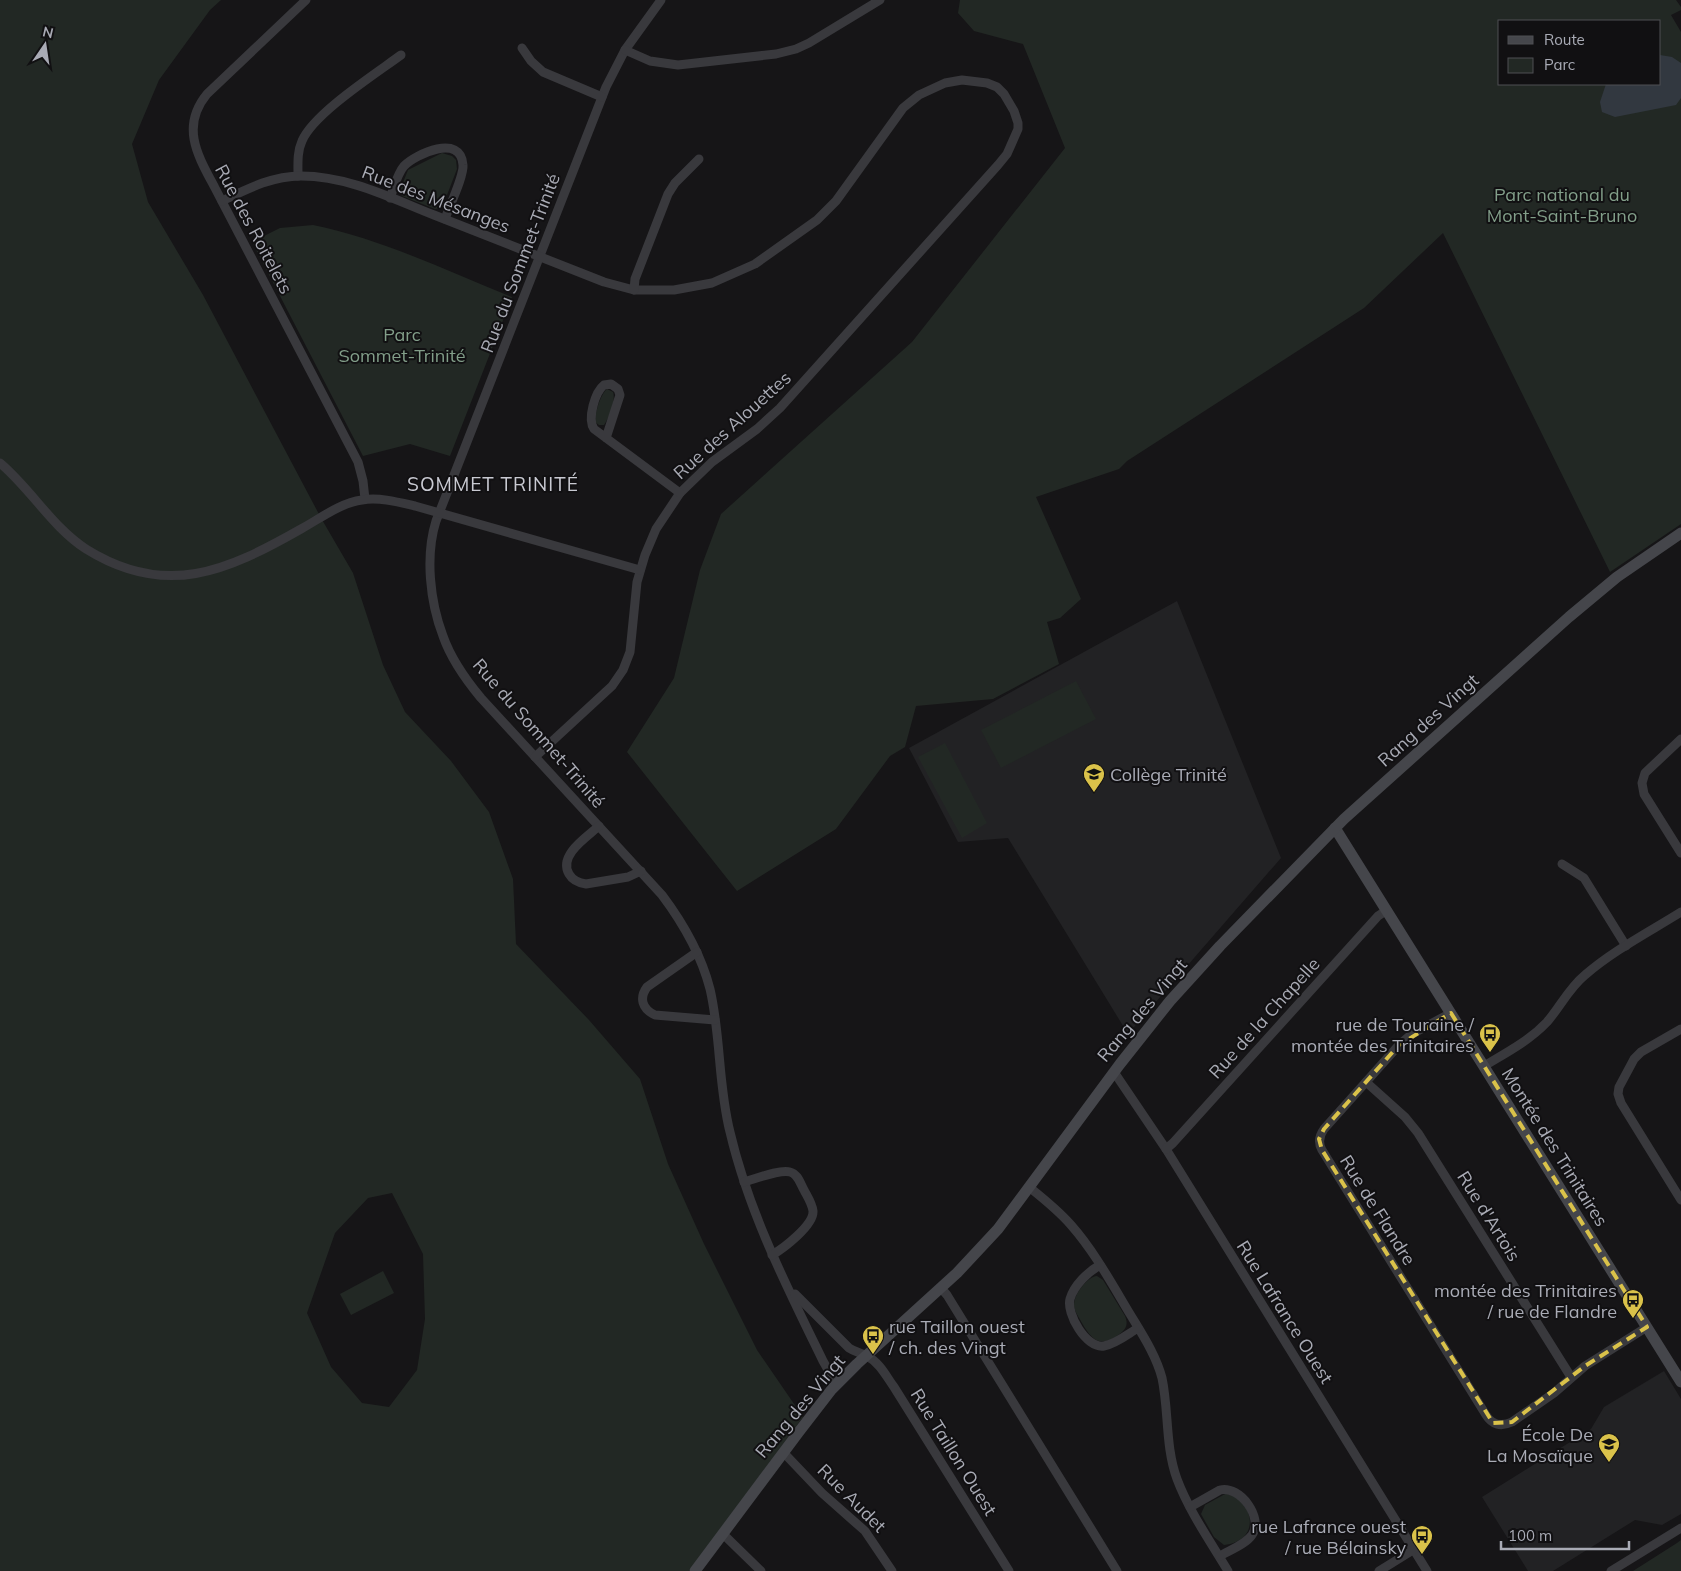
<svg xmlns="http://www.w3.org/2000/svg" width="1681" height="1571" viewBox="0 0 1681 1571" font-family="Mulish,sans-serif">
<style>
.built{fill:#222224}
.green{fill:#222824;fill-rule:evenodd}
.water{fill:#323840}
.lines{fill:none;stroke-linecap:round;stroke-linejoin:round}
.street{stroke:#39393d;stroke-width:9}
.secondary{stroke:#45464b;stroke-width:11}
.marked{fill:none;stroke:#dac24a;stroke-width:4;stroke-dasharray:10 6;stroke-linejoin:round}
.labels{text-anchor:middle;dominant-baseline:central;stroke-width:4;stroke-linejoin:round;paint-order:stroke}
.park-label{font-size:18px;fill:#829e89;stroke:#111012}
.street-label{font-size:18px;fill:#a9abb5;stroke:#111012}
.poi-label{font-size:18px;fill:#a9abb5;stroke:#111012;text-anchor:end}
.neighbourhood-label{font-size:19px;letter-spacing:1px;fill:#c9cad2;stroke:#111012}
</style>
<rect width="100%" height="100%" fill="#161517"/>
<g class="built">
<polygon points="1177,601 1281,858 1128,1034 1008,838 958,842 909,748"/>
<polygon points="1664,1371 1681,1399 1681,1514 1662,1525 1635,1520 1553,1571 1528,1571 1482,1497 1591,1429 1604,1407"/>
</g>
<g class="green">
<path d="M0,0H221L210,10L159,80L132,144L148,202L203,295L321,518L353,573L383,665L405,712L451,761L489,812L513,879L516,944L589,1020L640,1079L668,1164L704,1244L757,1350L803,1417L689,1571H0ZM392,1193L423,1254L425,1319L417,1370L389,1407L362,1403L331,1367L307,1313L335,1233L368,1198Z"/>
<path d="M960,0H1676L1681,7V10L1671,15L1681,32V524L1610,572L1443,233L1364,308L1127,461L1119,469L1036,497L1081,599L1060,618L1047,622L1059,664L993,699L916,706L905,747L890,756L836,829L737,891L627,752L674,678L700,570L721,514L912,342L1065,148L1023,44L974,31L958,13ZM1500,21H1660V84H1500Z"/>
<polygon points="442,153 452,156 456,160 457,169 442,208 435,209 402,196 400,190 408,170"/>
<path d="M313,225C382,239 447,271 512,297L450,456L410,444L363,456L252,242L280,228Z"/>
<path d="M607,389L613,392C616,400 609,418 604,425H599L595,422C595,413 600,395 607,389Z"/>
<polygon points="1076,681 1096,719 1001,768 981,730"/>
<polygon points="945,743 987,823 962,838 918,757"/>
<polygon points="383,1271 394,1293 351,1315 340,1294"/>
<path d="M1097,1276L1103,1280L1125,1316C1128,1323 1127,1328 1121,1333C1101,1348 1093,1342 1082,1323C1079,1317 1074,1311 1074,1305C1074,1294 1087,1277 1097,1276Z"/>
<path d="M1225,1494C1251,1496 1265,1540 1224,1545L1214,1537L1201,1514L1205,1505Z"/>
<polygon points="1681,1540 1681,1571 1633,1571 1677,1543"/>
</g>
<polygon class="water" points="1660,55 1672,57 1681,63 1681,98 1676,105 1615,117 1602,112 1600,102 1606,84 1660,84"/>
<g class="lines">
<g class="street">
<path d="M306,0L207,94C180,127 198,156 215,188L358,462L363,481L365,499"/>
<path d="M661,0L625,50L606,87L436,521C425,556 430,602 443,636C451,659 466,680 481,698L662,895C683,923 701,954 710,989C721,1036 718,1085 730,1132C749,1213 787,1287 823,1361L831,1375L838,1383"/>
<polyline points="522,48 531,61 543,72 602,97"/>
<polyline points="625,50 650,61 678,65 776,54 796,49 809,43 880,0"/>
<path d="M298,176C298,164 297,152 302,141C313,114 375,74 401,55"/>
<path d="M390,198C394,188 397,174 404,166C416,154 461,133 463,165C464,176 449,207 445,219"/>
<path d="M222,201C247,189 272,176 301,176C348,176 391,198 434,215C491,237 547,260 604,282L634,290H674L712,283L755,264L817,220L836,201L903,108L919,95L945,83L962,80L987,83L997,87L1004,94L1014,111L1018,123V129L1007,154L998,165L780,408L757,429L712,462L680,493L656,529L645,555L637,582L630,652L623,670L612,686L535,757"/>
<polyline points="634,290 635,279 668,194 675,183 699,159"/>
<path d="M606,438L620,395L618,389L611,384L604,385C595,392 587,419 594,429L680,493"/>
<path d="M0,463C31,489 52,527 86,549C166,599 227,571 301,529C321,518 340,503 362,500C379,497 398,502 415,506L640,570"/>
<polyline points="1681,739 1645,773 1642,783 1644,794 1681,853"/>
<path d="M599,826C587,837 558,855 569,874C573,881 579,883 586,884L628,877L641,871"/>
<polyline points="1562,864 1584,878 1626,946"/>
<path d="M697,952L647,987C639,998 642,1009 655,1015L715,1020"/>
<path d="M1451,1013L1412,1034L1399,1045L1324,1129C1319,1136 1318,1143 1322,1150L1486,1415C1492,1425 1501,1427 1512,1422L1554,1393L1585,1366L1647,1327"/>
<polyline points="1681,1029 1641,1052 1634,1059 1619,1087 1618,1094 1621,1103 1681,1200"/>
<path d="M1484,1066C1506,1053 1529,1041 1547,1022C1560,1007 1569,988 1585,975C1614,950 1649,932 1681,912"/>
<polyline points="1114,1072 1166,1149 1427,1571"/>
<polyline points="1366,1082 1405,1117 1418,1133 1571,1377"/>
<polyline points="1166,1149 1173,1143 1378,916 1387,910"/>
<path d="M744,1182C755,1179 780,1169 790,1172C798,1174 800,1183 804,1190C807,1196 812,1203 813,1211C814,1225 784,1248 772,1255"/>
<path d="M1029,1187C1044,1199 1059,1211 1071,1225C1094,1251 1112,1284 1130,1314C1142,1334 1156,1355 1162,1378C1169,1411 1165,1446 1177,1479C1189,1511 1210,1541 1228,1571"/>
<path d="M1100,1265C1088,1272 1074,1285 1070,1299C1066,1313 1086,1349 1104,1346C1116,1344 1128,1334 1138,1328"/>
<polyline points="941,1288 947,1295 1117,1571"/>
<path d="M795,1294L849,1348C855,1352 861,1353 867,1356C880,1363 886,1376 894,1387L1009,1571"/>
<polyline points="783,1452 822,1493 865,1531 892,1571"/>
<path d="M1190,1507L1220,1490C1240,1485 1264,1518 1252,1535C1246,1544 1230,1550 1220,1556"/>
<polyline points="723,1534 761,1571"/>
<polyline points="1379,1571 1413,1550"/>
<polyline points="1611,1571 1681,1528"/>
</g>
<g class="secondary">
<polyline points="1335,828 1681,1382"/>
<polyline points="695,1571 798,1433 832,1389 857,1364 957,1273 998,1229 1120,1064 1170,1001 1220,946 1344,819 1569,617 1617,577 1681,533"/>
</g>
</g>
<path class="marked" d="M1451,1013L1647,1327L1585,1366L1512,1422L1493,1423L1322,1150L1319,1139L1324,1129L1399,1045Z"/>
<defs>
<g id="school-pin" transform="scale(1.125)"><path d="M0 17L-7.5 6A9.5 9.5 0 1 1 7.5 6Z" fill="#dac24a" stroke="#111012"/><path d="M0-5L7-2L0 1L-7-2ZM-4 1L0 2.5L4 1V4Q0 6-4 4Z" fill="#111"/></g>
<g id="bus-pin" transform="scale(1.125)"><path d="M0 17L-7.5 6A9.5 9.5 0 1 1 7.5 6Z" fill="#dac24a" stroke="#111012"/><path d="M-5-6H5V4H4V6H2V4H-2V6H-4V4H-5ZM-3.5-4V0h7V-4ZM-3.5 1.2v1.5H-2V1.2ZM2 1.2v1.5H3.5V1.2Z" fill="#111"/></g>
</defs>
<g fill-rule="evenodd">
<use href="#school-pin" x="1094" y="774"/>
<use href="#bus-pin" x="1490" y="1034"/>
<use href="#bus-pin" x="1633" y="1300"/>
<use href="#bus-pin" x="873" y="1336"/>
<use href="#school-pin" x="1609" y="1444"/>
<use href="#bus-pin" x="1422" y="1536"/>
</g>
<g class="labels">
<g class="park-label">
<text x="1562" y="194">Parc national du<tspan x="1562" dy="21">Mont-Saint-Bruno</tspan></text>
<text x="402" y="334">Parc<tspan x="402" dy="21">Sommet-Trinité</tspan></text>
</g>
<g class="street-label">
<text transform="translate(436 199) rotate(21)">Rue des Mésanges</text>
<text transform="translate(254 229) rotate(62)">Rue des Roitelets</text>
<text transform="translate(520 263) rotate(-69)">Rue du Sommet-Trinité</text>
<text transform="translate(732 425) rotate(-42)">Rue des Alouettes</text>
<text transform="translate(1428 720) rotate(-42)">Rang des Vingt</text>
<text transform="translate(539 733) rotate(49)">Rue du Sommet-Trinité</text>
<text transform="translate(1142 1010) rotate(-50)">Rang des Vingt</text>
<text transform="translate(1264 1018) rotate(-48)">Rue de la Chapelle</text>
<text transform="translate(1555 1147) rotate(58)">Montée des Trinitaires</text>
<text transform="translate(1378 1210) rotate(58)">Rue de Flandre</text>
<text transform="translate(1489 1216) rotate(58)">Rue d'Artois</text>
<text transform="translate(1285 1312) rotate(58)">Rue Lafrance Ouest</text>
<text transform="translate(800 1406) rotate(-50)">Rang des Vingt</text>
<text transform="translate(954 1452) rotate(58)">Rue Taillon Ouest</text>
<text transform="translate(852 1498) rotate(45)">Rue Audet</text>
</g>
<g class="poi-label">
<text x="1110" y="774" text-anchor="start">Collège Trinité</text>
<text x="1474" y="1024">rue de Touraine /<tspan x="1474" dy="21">montée des Trinitaires</tspan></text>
<text x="1617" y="1290">montée des Trinitaires<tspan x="1617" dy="21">/ rue de Flandre</tspan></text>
<text x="889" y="1326" text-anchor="start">rue Taillon ouest<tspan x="889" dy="21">/ ch. des Vingt</tspan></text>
<text x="1593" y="1434">École De<tspan x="1593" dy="21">La Mosaïque</tspan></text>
<text x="1406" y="1526">rue Lafrance ouest<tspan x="1406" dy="21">/ rue Bélainsky</tspan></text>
</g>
<g class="neighbourhood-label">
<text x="493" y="484">SOMMET TRINITÉ</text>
</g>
</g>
<rect x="1498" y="20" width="162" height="65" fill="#111012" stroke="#4e4e53"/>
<rect x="1508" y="36" width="25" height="8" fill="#45464b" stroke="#4e4e53"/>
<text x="1544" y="45" font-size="15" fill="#a9abb5">Route</text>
<rect x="1508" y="58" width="25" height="15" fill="#222824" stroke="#4e4e53"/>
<text x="1544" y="70" font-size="15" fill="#a9abb5">Parc</text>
<g transform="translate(45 45) rotate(13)" stroke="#111012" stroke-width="4" paint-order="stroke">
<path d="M0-4L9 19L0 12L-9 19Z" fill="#a9abb5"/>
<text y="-8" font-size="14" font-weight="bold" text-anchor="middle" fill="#a9abb5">N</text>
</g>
<path d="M1501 1541v8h128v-8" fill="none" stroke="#a9abb5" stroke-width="2.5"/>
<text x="1508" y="1541" font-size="15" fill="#a9abb5" stroke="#111012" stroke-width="4" paint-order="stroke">100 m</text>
</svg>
